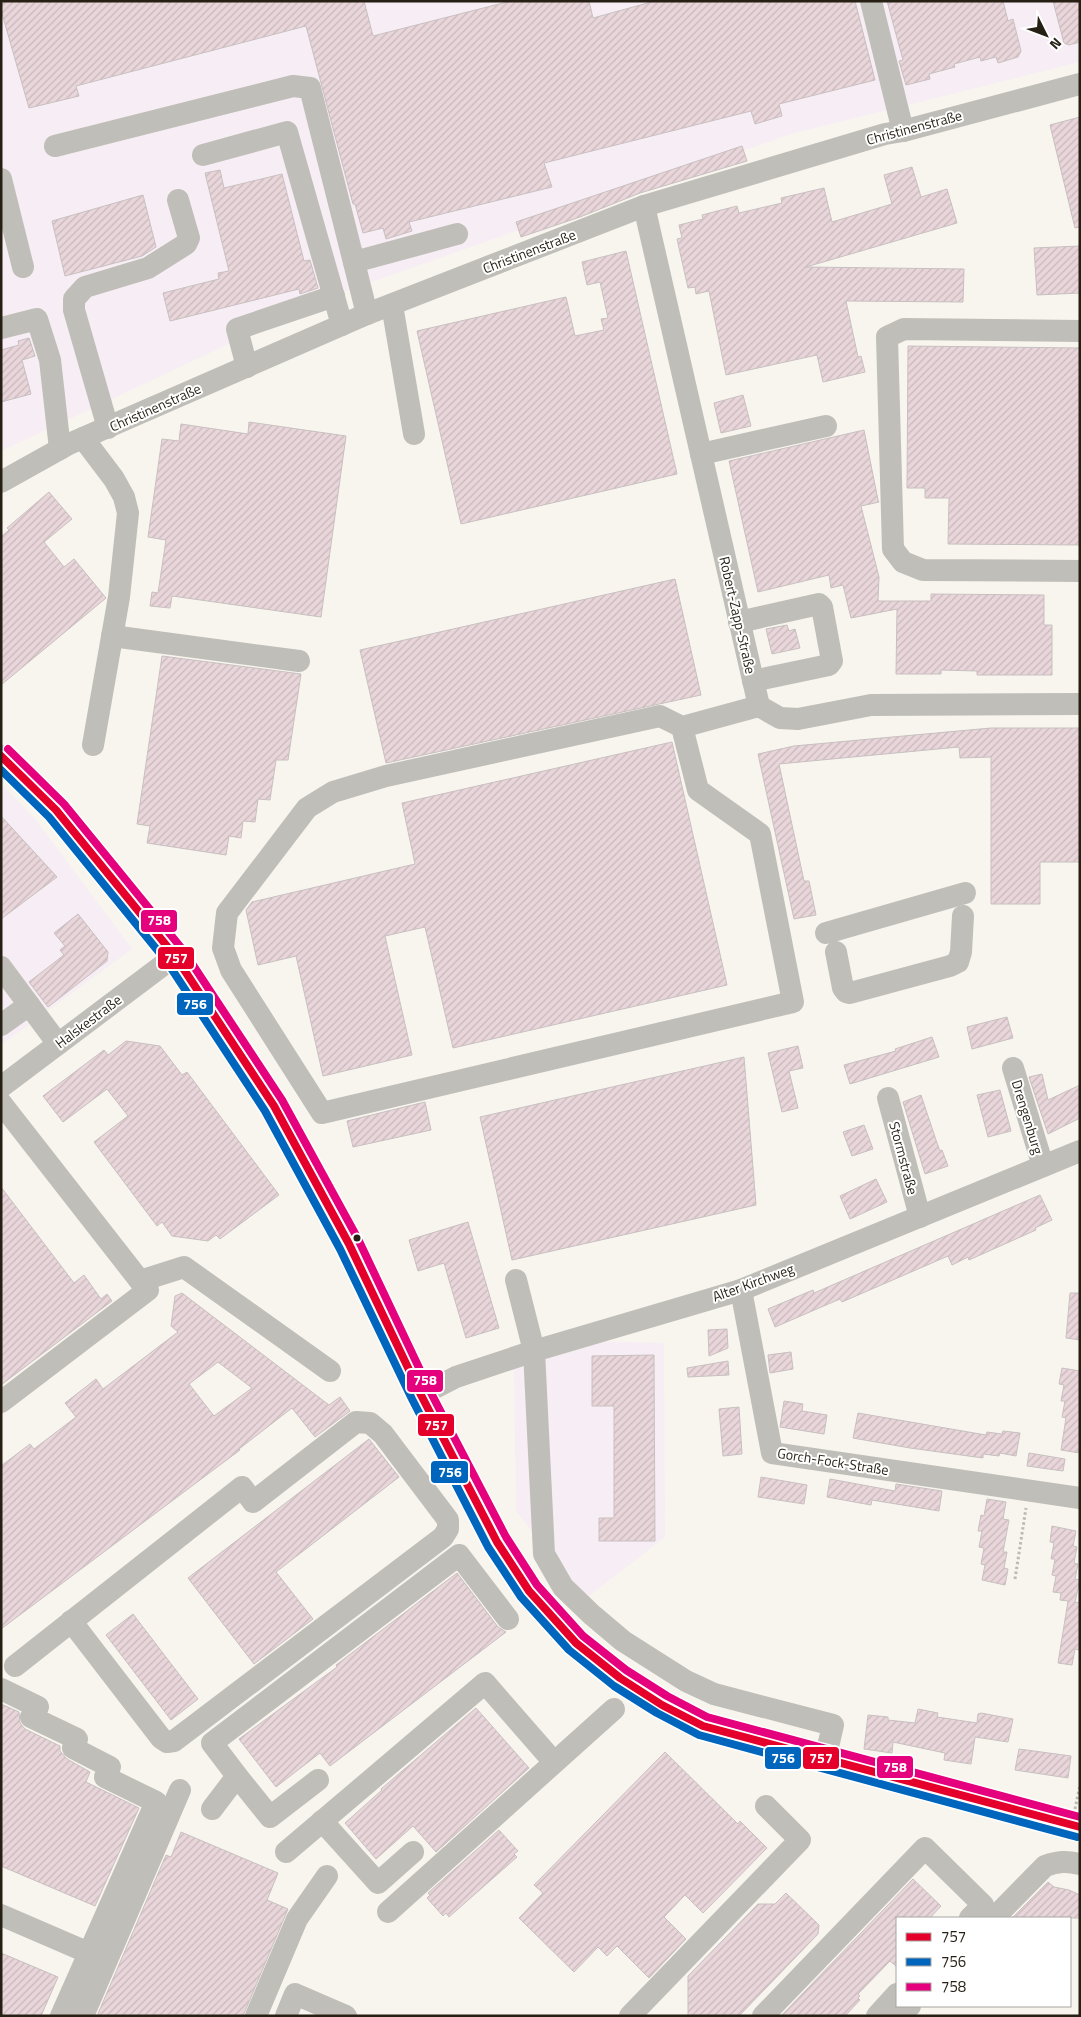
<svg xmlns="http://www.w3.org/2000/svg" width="1081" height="2017" viewBox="0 0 1081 2017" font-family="'Titillium Web',sans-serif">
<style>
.commercial{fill:#f7edf4}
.building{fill:url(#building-hatch);stroke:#c8c0c0;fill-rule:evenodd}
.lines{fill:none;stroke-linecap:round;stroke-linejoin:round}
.path{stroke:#bcbab5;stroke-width:3;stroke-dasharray:2.5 2.5;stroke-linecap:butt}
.minor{stroke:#c0beb8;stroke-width:22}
.bus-1-casing{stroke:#fff;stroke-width:11}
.bus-2-casing{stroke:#fff;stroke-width:11}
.bus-3-casing{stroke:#fff;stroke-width:11}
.bus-1{stroke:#e4002b;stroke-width:8}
.bus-2{stroke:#0065bd;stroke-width:8}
.bus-3{stroke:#e5007d;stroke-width:8}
.bus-dot{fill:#261f14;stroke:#fff;stroke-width:2}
.labels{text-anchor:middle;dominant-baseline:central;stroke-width:4;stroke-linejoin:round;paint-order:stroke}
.street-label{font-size:14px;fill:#261f14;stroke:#fff}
.line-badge{stroke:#fff;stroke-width:2}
.badge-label{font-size:14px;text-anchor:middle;font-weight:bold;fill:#fff}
</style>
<defs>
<pattern id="building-hatch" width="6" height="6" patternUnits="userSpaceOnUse" patternTransform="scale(1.25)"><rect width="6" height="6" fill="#e9d6db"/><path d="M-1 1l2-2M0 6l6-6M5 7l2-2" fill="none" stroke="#c8b7bb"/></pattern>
</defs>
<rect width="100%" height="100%" fill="#f8f5ee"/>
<g class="commercial">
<polygon points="1,1 1080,1 1080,62 791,134 329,297 1,451"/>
<polygon points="1,784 35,819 132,949 1,1045"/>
<polygon points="585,1341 664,1343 665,1537 585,1599 516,1511 514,1368"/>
</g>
<g class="building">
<polygon points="1,1 364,1 373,36 511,1 589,1 593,18 655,1 855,1 875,80 779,104 782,116 755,124 751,111 544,163 552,187 409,222 412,231 386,239 383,228 363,233 355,204 353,204 306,26 76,86 79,96 29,108 1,10"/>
<polygon points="887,1 1003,1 1008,21 1013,19 1021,51 1018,57 998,63 996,57 981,61 980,57 954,64 955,67 929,74 930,79 906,85 899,61 903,60"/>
<polygon points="1053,1 1080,1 1080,42 1069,45 1064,43"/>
<polygon points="1080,117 1080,227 1075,228 1050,125"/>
<polygon points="742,146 747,161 640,193 580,217 521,237 516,222"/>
<polygon points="912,167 921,197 947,189 957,223 806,267 964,269 963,302 846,301 858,357 861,356 865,372 823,382 817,355 726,375 709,291 696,294 695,287 688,288 677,239 682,238 679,225 703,219 702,215 737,206 739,213 782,203 781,198 824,188 832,222 892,204 884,175"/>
<polygon points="220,170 224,188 282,174 304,261 310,260 318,288 300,294 299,289 170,321 163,293 219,279 218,273 229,271 205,173"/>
<polygon points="143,195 156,247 142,256 65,276 52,221"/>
<polygon points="1080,246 1080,293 1037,295 1034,248"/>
<polygon points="626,251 677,474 461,524 417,331 566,297 575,336 604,330 601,319 608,318 600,282 587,285 582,262"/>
<polygon points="29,338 35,356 22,360 31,394 1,402 1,350 19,345 18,341"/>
<polygon points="908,346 1080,348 1080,545 948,544 949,498 925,498 925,488 907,488"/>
<polygon points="743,395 751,426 721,433 714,403"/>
<polygon points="249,422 346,436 321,617 172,596 170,608 150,606 152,592 158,593 166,540 148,537 162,439 179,441 181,424 248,434"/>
<polygon points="864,430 878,500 879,502 861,506 879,577 878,601 931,601 931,594 1044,595 1044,625 1052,625 1052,675 977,675 977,671 941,670 941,674 896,674 897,609 851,618 843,585 831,588 829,575 758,592 729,461"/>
<polygon points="49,492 72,519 44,542 64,567 74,559 106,598 1,685 1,537 9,530 7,528"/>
<polygon points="675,579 701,695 386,763 360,650"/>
<polygon points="787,625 789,631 795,629 800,648 772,654 766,629"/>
<polygon points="162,656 301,674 288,760 276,760 270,800 258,799 255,822 243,821 241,838 229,836 226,855 147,843 150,826 137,824"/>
<polygon points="991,728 1080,728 1080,862 1040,862 1040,904 991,904 991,757 960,758 959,747 779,764 804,881 809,881 816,915 794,919 758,754 794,746"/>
<polygon points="672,742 727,985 453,1048 425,927 385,936 412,1055 323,1076 296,956 258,965 246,910 252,902 415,864 402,803"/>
<polygon points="1,816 57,877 1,919"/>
<polygon points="78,914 108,952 107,961 48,1007 29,982 64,955 60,950 65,946 54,933"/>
<polygon points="1007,1017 1013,1038 972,1049 967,1027"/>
<polygon points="932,1037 939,1057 850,1084 844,1065 896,1051 895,1049"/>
<polygon points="126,1041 160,1046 182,1075 187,1072 279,1195 220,1239 216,1235 208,1241 172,1236 162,1222 157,1226 94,1142 128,1116 107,1089 63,1122 43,1096 104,1050 108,1055"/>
<polygon points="798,1046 803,1068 789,1071 798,1108 782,1112 768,1053"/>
<polygon points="744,1057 756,1205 512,1260 480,1117"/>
<polygon points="1042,1074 1048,1100 1080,1085 1080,1118 1048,1134 1029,1077"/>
<polygon points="1000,1090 1011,1131 988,1137 977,1095"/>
<polygon points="921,1095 936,1140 940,1151 942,1150 948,1166 925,1174 903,1102"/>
<polygon points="425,1102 431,1130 353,1147 347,1121"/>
<polygon points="864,1125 873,1149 852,1156 843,1132"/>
<polygon points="876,1179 887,1202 850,1219 840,1196"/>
<polygon points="1,1187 74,1283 84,1275 101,1299 107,1294 112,1301 1,1385"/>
<polygon points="1040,1195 1052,1220 1035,1228 1036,1230 969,1260 968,1257 952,1265 948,1256 842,1302 840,1299 775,1327 768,1309 813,1290 814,1293"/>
<polygon points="468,1222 499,1328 466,1338 444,1263 418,1271 409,1240"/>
<path d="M182,1293L329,1405L340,1397L350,1411L315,1437L292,1408L239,1449L240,1450L1,1629V1466L30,1444L34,1449L76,1417L65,1403L96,1379L103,1389L178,1332L171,1326L175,1296ZM218,1362L252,1388L214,1416L189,1384Z"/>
<polygon points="1070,1293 1080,1293 1080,1340 1066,1338"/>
<polygon points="727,1329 728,1348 709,1356 708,1330"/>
<polygon points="791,1352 793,1369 770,1373 768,1355"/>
<polygon points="654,1355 655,1541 599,1541 599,1518 614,1518 614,1406 592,1406 592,1356"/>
<polygon points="728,1361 729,1375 688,1377 687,1368"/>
<polygon points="1062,1368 1080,1371 1080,1453 1061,1450 1066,1418 1062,1417 1065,1401 1061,1401 1064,1385 1059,1384"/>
<polygon points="784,1401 803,1404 802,1411 827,1415 824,1434 780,1427"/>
<polygon points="739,1407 742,1454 723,1456 719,1409"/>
<polygon points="858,1413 986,1435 987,1432 1002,1434 1003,1431 1020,1433 1016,1456 1000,1453 999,1456 983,1454 983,1458 910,1448 853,1438"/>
<polygon points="369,1439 399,1477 276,1572 313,1619 254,1664 188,1578"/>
<polygon points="1029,1453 1065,1459 1063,1471 1027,1466"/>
<polygon points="761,1477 807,1485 804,1504 758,1497"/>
<polygon points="830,1479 895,1491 896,1484 942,1491 939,1511 872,1500 871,1505 827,1497"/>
<polygon points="987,1499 1006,1502 1003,1519 1009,1520 1003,1552 1007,1552 1004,1568 1008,1569 1005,1585 982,1580 985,1565 981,1564 984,1548 979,1547 982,1531 978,1531 981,1515 984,1516"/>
<polygon points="1052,1526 1076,1531 1073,1546 1077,1547 1074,1563 1078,1564 1075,1579 1080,1580 1075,1602 1080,1603 1080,1650 1075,1649 1072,1665 1058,1663 1068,1601 1060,1600 1061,1593 1053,1592 1056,1576 1052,1575 1055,1559 1051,1559 1054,1543 1050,1542"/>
<polygon points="457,1573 498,1627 506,1632 330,1766 320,1753 276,1787 239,1739 337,1667 336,1665"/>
<polygon points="133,1614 198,1699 171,1720 106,1635"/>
<polygon points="1,1704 19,1712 20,1723 25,1729 60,1746 60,1751 67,1759 90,1772 86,1782 139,1808 95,1906 1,1866"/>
<polygon points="476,1708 529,1768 436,1852 413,1826 376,1859 345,1823 382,1790 381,1789"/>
<polygon points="918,1709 938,1713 937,1717 977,1723 978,1714 981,1713 1013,1719 1008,1742 975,1737 971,1764 944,1760 945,1753 893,1742 892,1753 864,1749 868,1715 888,1717 888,1720 915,1723"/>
<polygon points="1019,1749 1071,1756 1068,1778 1015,1770"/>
<polygon points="665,1752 738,1824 740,1821 767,1848 703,1913 685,1895 664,1917 686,1939 649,1978 617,1946 607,1956 598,1947 574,1972 519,1918 543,1893 534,1885"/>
<polygon points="499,1830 518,1851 514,1854 517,1857 449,1917 446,1913 443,1916 427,1898 430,1895 428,1893"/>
<polygon points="181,1832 278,1873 267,1900 288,1909 243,2016 97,2016 166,1855 171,1857"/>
<polygon points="913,1879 941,1906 930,1918 897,1918 897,1967 890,1961 858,1994 860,1996 858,1998 860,2000 845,2016 781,2016"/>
<polygon points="1048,1882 1054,1887 1069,1890 1080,1895 1080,1918 1012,1918"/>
<polygon points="786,1893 819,1925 818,1934 739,2016 688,2016 688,1976 758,1904 775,1904"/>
<polygon points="1,1953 58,1977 41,2016 1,2016"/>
</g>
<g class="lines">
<g class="path">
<polyline points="1015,1579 1026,1508"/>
<polyline points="1075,1809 1080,1785"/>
</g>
<g class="minor">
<polyline points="871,1 903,131"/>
<polyline points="55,146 293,86 310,88 367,314"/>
<polyline points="203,155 287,132 342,325"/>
<polyline points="1,179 23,267"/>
<polyline points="644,206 759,706 780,718 798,719 871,705 1080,704"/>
<polyline points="354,262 457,234"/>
<polyline points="392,305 414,434"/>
<polyline points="1,328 37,319 50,360 60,449"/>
<polyline points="1080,331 904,329 887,337 893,549 903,562 923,570 1080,571"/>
<polyline points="247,367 237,329 334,296"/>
<polyline points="108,428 74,310 74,299 85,287 148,268 186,244 189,238 178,200"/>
<polyline points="83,438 114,479 124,497 128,513 119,597 93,745"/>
<polyline points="701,454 826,426"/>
<polyline points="1,482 69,444 367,314 644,206 885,134 903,131 1080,84"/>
<polyline points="739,622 819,604 822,607 832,661 829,665 753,681"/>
<polyline points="112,636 299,661"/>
<polyline points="682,727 698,790 760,834 793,1002 322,1113 231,970 223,948 227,913 307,808 333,792 386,776 660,716 682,727 759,706"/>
<polyline points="1,756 56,810 175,956 274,1106 349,1244 421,1395 497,1542 529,1591 576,1643 620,1678 662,1705 703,1726 1080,1827"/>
<polyline points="826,933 965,893"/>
<polyline points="836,952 843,988 846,992 850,993 950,966 958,962 961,952 963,916"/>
<polyline points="1,967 58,1044"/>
<polyline points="1,1025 29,1005"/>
<polyline points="1013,1068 1043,1166"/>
<polyline points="1,1087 175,956"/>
<polyline points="888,1098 920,1217"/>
<polyline points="1,1103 140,1281 184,1267 330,1371"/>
<polyline points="516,1280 534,1351 544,1554 563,1587 591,1614 623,1641 686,1681 714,1694 833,1725 825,1760"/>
<polyline points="741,1290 772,1453 1080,1498"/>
<polyline points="421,1395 456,1377 534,1351 741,1290 1080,1151"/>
<polyline points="1,1402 148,1290 140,1281"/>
<polyline points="15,1666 242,1487 253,1502 356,1422 370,1423 383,1434 448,1520 448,1529 443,1537 174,1741 167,1742 161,1738 71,1621"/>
<polyline points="1,1689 38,1707 31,1717 77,1739 73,1748 110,1767 105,1777 156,1802 89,1953 1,1915"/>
<polyline points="237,1776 270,1817 318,1780"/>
<polyline points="212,1809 237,1776 212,1743 459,1555 508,1619"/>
<polyline points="322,1821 378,1883 413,1852"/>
<polyline points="286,1852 485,1683 546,1753"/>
<polyline points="388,1912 614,1709"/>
<path d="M994,1918L1045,1866C1058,1861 1067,1861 1080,1864"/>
<polyline points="61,2016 89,1953"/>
<polyline points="83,2016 180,1790"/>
<polyline points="256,2016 297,1919 327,1876"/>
<polyline points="286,2016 295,1994 346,2016"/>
<polyline points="630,2016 800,1840 766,1806"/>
<polyline points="763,2016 925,1848 983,1905 970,1918"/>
<polyline points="877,2016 897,1994"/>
<polyline points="900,2016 910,2006"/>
</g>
<g class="bus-1-casing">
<polyline id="bus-1" points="1,756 56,810 175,956 274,1106 349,1244 421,1395 497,1542 529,1591 576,1643 620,1678 662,1705 703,1726 1080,1827"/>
</g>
<g class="bus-2-casing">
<polyline id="bus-2" points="1,770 49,817 167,962 265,1111 340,1249 412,1399 488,1547 521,1597 569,1650 614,1686 657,1713 699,1735 1077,1837"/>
</g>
<g class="bus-3-casing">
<polyline id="bus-3" points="8,749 64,804 183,950 282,1100 358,1239 430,1391 506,1537 537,1585 583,1636 626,1670 667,1696 707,1717 1080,1817"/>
</g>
<use href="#bus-1" class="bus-1"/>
<use href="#bus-2" class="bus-2"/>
<use href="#bus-3" class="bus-3"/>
</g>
<circle class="bus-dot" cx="357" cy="1238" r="4.5"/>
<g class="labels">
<g class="street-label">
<text transform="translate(914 127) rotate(-15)">Christinenstraße</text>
<text transform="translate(529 251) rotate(-21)">Christinenstraße</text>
<text transform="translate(155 407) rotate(-24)">Christinenstraße</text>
<text transform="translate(738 615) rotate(77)">Robert-Zapp-Straße</text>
<text transform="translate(88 1021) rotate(-37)">Halskestraße</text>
<text transform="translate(1028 1117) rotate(73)">Drengenburg</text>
<text transform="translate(904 1158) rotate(75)">Stormstraße</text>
<text transform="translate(753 1282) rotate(-20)">Alter Kirchweg</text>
<text transform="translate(833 1461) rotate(9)">Gorch-Fock-Straße</text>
</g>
</g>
<g class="line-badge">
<rect x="140" y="909" width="38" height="24" rx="5" fill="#e5007d"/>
<rect x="157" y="946" width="38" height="24" rx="5" fill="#e4002b"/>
<rect x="176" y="992" width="38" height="24" rx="5" fill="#0065bd"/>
<rect x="406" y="1369" width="38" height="24" rx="5" fill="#e5007d"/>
<rect x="417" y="1413" width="38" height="24" rx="5" fill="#e4002b"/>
<rect x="430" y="1460" width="39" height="24" rx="5" fill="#0065bd"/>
<rect x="764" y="1746" width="38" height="24" rx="5" fill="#0065bd"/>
<rect x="802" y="1746" width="38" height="24" rx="5" fill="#e4002b"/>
<rect x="876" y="1755" width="38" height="24" rx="5" fill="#e5007d"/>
</g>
<g class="badge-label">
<text x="159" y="925">758</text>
<text x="176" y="963">757</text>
<text x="195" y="1009">756</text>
<text x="425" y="1385">758</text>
<text x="436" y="1430">757</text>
<text x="450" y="1477">756</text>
<text x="783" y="1763">756</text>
<text x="821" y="1763">757</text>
<text x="895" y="1772">758</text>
</g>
<rect width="1081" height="2017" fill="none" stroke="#261f14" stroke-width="5"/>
<rect x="896" y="1917" width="175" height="90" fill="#ffffff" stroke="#a8a5a1"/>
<rect x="906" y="1933" width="25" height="8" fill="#e4002b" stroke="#a8a5a1"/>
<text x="941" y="1942" font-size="15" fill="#261f14">757</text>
<rect x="906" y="1958" width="25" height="8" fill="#0065bd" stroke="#a8a5a1"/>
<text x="941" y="1967" font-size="15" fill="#261f14">756</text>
<rect x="906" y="1983" width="25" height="8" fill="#e5007d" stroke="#a8a5a1"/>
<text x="941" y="1992" font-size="15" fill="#261f14">758</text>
<g transform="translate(1046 35) rotate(132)" stroke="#ffffff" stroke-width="4" paint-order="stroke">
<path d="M0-4L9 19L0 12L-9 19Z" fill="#261f14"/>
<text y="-8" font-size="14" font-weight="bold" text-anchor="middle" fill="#261f14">N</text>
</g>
</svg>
